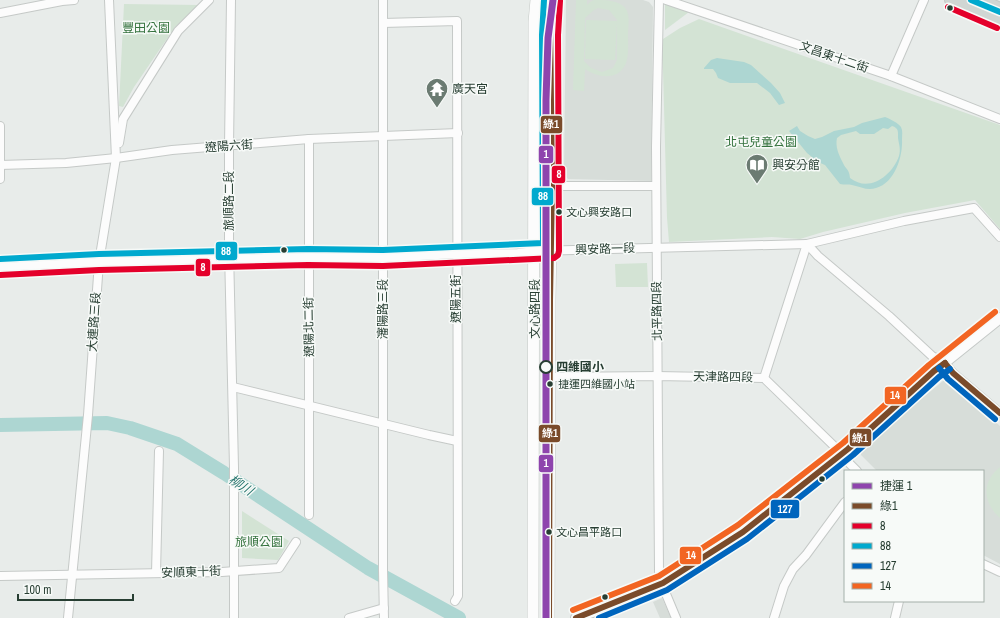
<svg xmlns="http://www.w3.org/2000/svg" width="1000" height="618" viewBox="0 0 1000 618" font-family="'Archivo Narrow','Noto Sans TC',sans-serif">
<style>
.built{fill:#d7ddd9}
.green{fill:#d3e3d4;fill-rule:evenodd}
.water{fill:#add6d2;fill-rule:evenodd}
.lines{fill:none;stroke-linecap:round;stroke-linejoin:round}
.river{stroke:#add6d2;stroke-width:14}
.minor-casing{stroke:#c5c9c7;stroke-width:10}
.tertiary-casing{stroke:#c5c9c7;stroke-width:12}
.secondary-casing{stroke:#c4c9c6;stroke-width:12}
.primary-casing{stroke:#c4cac7;stroke-width:14}
.minor{stroke:#fcfcfc;stroke-width:8}
.tertiary{stroke:#fcfcfc;stroke-width:10}
.secondary{stroke:#fcfcfc;stroke-width:11}
.primary{stroke:#d0d6d3;stroke-width:12}
.bus-1-casing{stroke:#f7faf8;stroke-width:9}
.bus-2-casing{stroke:#f7faf8;stroke-width:9}
.bus-3-casing{stroke:#f7faf8;stroke-width:9}
.bus-4-casing{stroke:#f7faf8;stroke-width:9}
.bus-5-casing{stroke:#f7faf8;stroke-width:9}
.bus-1{stroke:#7a4b2a;stroke-width:6}
.bus-2{stroke:#e4002b;stroke-width:6}
.bus-3{stroke:#00a9ce;stroke-width:6}
.bus-4{stroke:#0065bd;stroke-width:6}
.bus-5{stroke:#f26522;stroke-width:6}
.metro-1-casing{stroke:#f7faf8;stroke-width:10}
.metro-1{stroke:#8e44ad;stroke-width:7}
.bus-dot{fill:#273e32;stroke:#f7faf8;stroke-width:1.5}
.stop-dot{fill:#f7faf8;stroke:#273e32;stroke-width:2}
.labels{text-anchor:middle;dominant-baseline:central;stroke-width:3;stroke-linejoin:round;paint-order:stroke}
.bus-label{font-size:11px;fill:#273e32;stroke:#f7faf8;text-anchor:start}
.park-label{font-size:12px;fill:#34723d;stroke:#f7faf8}
.street-label{font-size:12px;fill:#273e32;stroke:#f7faf8}
.poi-label{font-size:12px;fill:#273e32;stroke:#f7faf8;text-anchor:start}
.stop-label{font-size:12px;font-weight:bold;fill:#273e32;stroke:#f7faf8;text-anchor:start}
.water-label{font-size:13px;font-style:italic;fill:#26756e;stroke:#f7faf8}
.line-badge{stroke:#f7faf8;stroke-width:1.5}
.badge-label{font-size:11px;text-anchor:middle;font-weight:bold;fill:#fff}
</style>
<rect width="100%" height="100%" fill="#e8ecea"/>
<g class="built">
<polygon points="566,0 643,0 649,2 653,7 651,181 568,179 564,174"/>
<polygon points="943,381 948,381 1000,426 1000,564 983,555 983,471 877,471 861,455 861,449"/>
<polygon points="662,598 671,618 660,618 653,602"/>
</g>
<g class="green">
<path d="M576,0H587V5C589,3 592,0 595,0C606,0 622,0 627,11C630,18 628,28 628,35C628,44 629,55 626,63C619,81 598,78 585,69L584,91L573,90ZM598,8L609,10L617,20V60L613,68L602,72L591,68L584,61L585,18L594,10Z"/>
<polygon points="124,4 200,5 175,27 134,87 123,107 119,106"/>
<polygon points="665,4 689,12 665,30"/>
<polygon points="699,19 1000,125 1000,229 975,200 905,213 823,232 800,239 772,237 669,242 667,218 663,70 661,46 663,39 680,28"/>
<polygon points="586,20 617,21 615,60 585,59"/>
<polygon points="647,263 648,287 616,287 615,264"/>
<path d="M1000,467V518C983,503 981,482 1000,467Z"/>
<polygon points="242,511 289,541 278,560 242,558"/>
</g>
<g class="water">
<polygon points="717,58 744,62 751,65 771,83 780,93 785,103 779,105 770,93 757,83 730,83 718,78 716,73 713,69 704,69 704,68 711,60"/>
<path d="M885,117C890,119 898,123 901,127C903,131 902,135 902,139C903,156 895,183 876,188C868,191 861,187 852,185C849,184 844,185 840,184L825,165L818,162L807,153L789,131L797,126L800,131L808,136L815,139L822,137L834,131L854,127L862,123ZM892,126C899,128 898,132 898,138C899,145 901,149 899,156C892,176 869,193 850,178C849,168 846,170 843,163C839,155 835,147 837,138L841,135L856,131L860,134H874L883,128L888,129Z"/>
</g>
<g class="lines">
<polyline class="river" points="0,425 107,423 130,428 177,444 224,473 368,568 459,618"/>
<g class="minor-casing">
<g id="minor">
<polyline points="231,0 229,146 229,251 234,467 234,618"/>
<polyline points="383,0 383,570 384,618"/>
<polyline points="659,0 656,147 659,572 666,594 676,618"/>
<polyline points="666,0 891,76 1000,119"/>
<polyline points="0,13 62,1 74,0"/>
<polyline points="383,23 457,21 458,596 455,601"/>
<polyline points="891,76 924,0"/>
<polyline points="0,126 0,179"/>
<polyline points="119,143 123,119 178,31 209,0"/>
<polyline points="0,165 66,163 116,158 172,150 309,139 458,133"/>
<polyline points="552,186 656,186"/>
<polyline points="0,267 99,262 308,257 383,258 456,254 518,253 535,251 807,244 818,256 889,316 932,356 945,363 953,373 1000,413"/>
<polyline points="550,377 657,376 764,378 833,445 841,455 857,471"/>
<polyline points="764,378 807,244 904,221 974,208 1000,237"/>
<polyline points="233,387 429,435 457,441"/>
<path d="M309,515C310,390 308,264 309,139"/>
<polyline points="983,564 1000,572"/>
<polyline points="156,573 159,451"/>
<polyline points="0,576 222,572 279,568 296,542"/>
<polyline points="68,618 88,415 99,262 116,158 109,0"/>
<polyline points="349,618 384,608"/>
<polyline points="774,618 784,586 793,569 806,555 845,502"/>
<polyline points="895,618 899,601"/>
</g>
</g>
<g class="tertiary-casing">
<polyline id="tertiary" points="576,618 603,608 663,583 743,532 848,449 934,371 1000,318"/>
</g>
<g class="secondary-casing">
<g id="secondary">
<polyline points="533,618 534,22 536,0"/>
<polyline points="549,618 550,300 552,186 550,53 550,21 552,0"/>
</g>
</g>
<g class="primary-casing">
<g id="primary">
<polyline points="951,0 1000,21"/>
<polyline points="980,0 1000,9"/>
</g>
</g>
<use href="#minor" class="minor"/>
<use href="#tertiary" class="tertiary"/>
<use href="#secondary" class="secondary"/>
<use href="#primary" class="primary"/>
<g class="bus-1-casing">
<g id="bus-1">
<polyline points="945,363 953,373 1000,413"/>
<polyline points="549,618 550,300 552,186 550,21 552,0"/>
<polyline points="576,618 663,583 743,532 848,449 934,371 945,363"/>
</g>
</g>
<g class="bus-2-casing">
<g id="bus-2">
<polyline points="948,7 997,28"/>
<polyline points="0,275 99,270 308,265 383,266 554,258 558,255 559,251 558,35 560,1"/>
</g>
</g>
<g class="bus-3-casing">
<g id="bus-3">
<polyline points="971,0 1000,12"/>
<polyline points="0,259 99,254 308,249 383,250 543,243 542,35 544,0"/>
</g>
</g>
<g class="bus-4-casing">
<g id="bus-4">
<polyline points="939,368 948,379 995,419"/>
<polyline points="599,618 667,590 747,539 853,455 939,377 950,369"/>
</g>
</g>
<g class="bus-5-casing">
<polyline id="bus-5" points="573,610 659,576 738,525 843,443 929,365 995,312"/>
</g>
<use href="#bus-1" class="bus-1"/>
<use href="#bus-2" class="bus-2"/>
<use href="#bus-3" class="bus-3"/>
<use href="#bus-4" class="bus-4"/>
<use href="#bus-5" class="bus-5"/>
<g class="metro-1-casing">
<polyline id="metro-1" points="546,618 546,100 548,38 553,0"/>
</g>
<use href="#metro-1" class="metro-1"/>
</g>
<defs>
<g id="temple-pin" transform="scale(1.15)"><path d="M0 17L-7.5 6A9.5 9.5 0 1 1 7.5 6Z" fill="#6b7b72" stroke="#f7faf8"/><path d="M0-6L5-2H3V0L6.5 2.5H4V6H1.5V3h-3V6H-4V2.5H-6.5L-3 0V-2H-5Z" fill="#fff"/></g>
<g id="library-pin" transform="scale(1.15)"><path d="M0 17L-7.5 6A9.5 9.5 0 1 1 7.5 6Z" fill="#6b7b72" stroke="#f7faf8"/><path d="M-6-4Q-3-5.5-.7-3.5V5Q-3 3-6 4ZM6-4Q3-5.5 .7-3.5V5Q3 3 6 4Z" fill="#fff"/></g>
</defs>
<g fill-rule="evenodd">
<use href="#temple-pin" x="437" y="89"/>
<use href="#library-pin" x="757" y="165"/>
</g>
<g class="bus-dot">
<circle cx="950" cy="8" r="3.5"/>
<circle cx="559" cy="212" r="3.5"/>
<circle cx="284" cy="250" r="3.5"/>
<circle cx="550" cy="384" r="3.5"/>
<circle cx="822" cy="479" r="3.5"/>
<circle cx="549" cy="532" r="3.5"/>
<circle cx="605" cy="597" r="3.5"/>
</g>
<circle class="stop-dot" cx="546" cy="367" r="6"/>
<g class="labels">
<g class="bus-label">
<text x="566" y="212">文心興安路口</text>
<text x="558" y="384">捷運四維國小站</text>
<text x="556" y="532">文心昌平路口</text>
</g>
<g class="park-label">
<text x="146" y="28">豐田公園</text>
<text x="761" y="142">北屯兒童公園</text>
<text x="259" y="542">旅順公園</text>
</g>
<g class="street-label">
<text transform="translate(834 57) rotate(19)">文昌東十二街</text>
<text transform="translate(229 146) rotate(-4)">遼陽六街</text>
<text transform="translate(229 201) rotate(-90)">旅順路二段</text>
<text transform="translate(605 249) rotate(-2)">興安路一段</text>
<text transform="translate(456 299) rotate(-90)">遼陽五街</text>
<text transform="translate(383 309) rotate(-90)">瀋陽路三段</text>
<text transform="translate(535 309) rotate(-90)">文心路四段</text>
<text transform="translate(657 311) rotate(-91)">北平路四段</text>
<text transform="translate(94 322) rotate(-86)">大連路三段</text>
<text transform="translate(309 327) rotate(-91)">遼陽北二街</text>
<text transform="translate(723 377) rotate(1)">天津路四段</text>
<text transform="translate(191 572) rotate(-2)">安順東十街</text>
</g>
<g class="poi-label">
<text x="452" y="89">廣天宮</text>
<text x="772" y="165">興安分館</text>
</g>
<g class="stop-label">
<text x="556" y="367">四維國小</text>
</g>
<g class="water-label">
<text transform="translate(241 485) rotate(33)">柳川</text>
</g>
</g>
<g class="line-badge">
<rect x="540" y="115" width="23" height="19" rx="4" fill="#7a4b2a"/>
<rect x="538" y="145" width="16" height="19" rx="4" fill="#8e44ad"/>
<rect x="551" y="165" width="15" height="19" rx="4" fill="#e4002b"/>
<rect x="531" y="187" width="23" height="19" rx="4" fill="#00a9ce"/>
<rect x="215" y="241" width="23" height="20" rx="4" fill="#00a9ce"/>
<rect x="195" y="258" width="16" height="19" rx="4" fill="#e4002b"/>
<rect x="884" y="386" width="23" height="19" rx="4" fill="#f26522"/>
<rect x="538" y="424" width="23" height="19" rx="4" fill="#7a4b2a"/>
<rect x="849" y="428" width="23" height="19" rx="4" fill="#7a4b2a"/>
<rect x="538" y="454" width="16" height="19" rx="4" fill="#8e44ad"/>
<rect x="770" y="499" width="30" height="20" rx="4" fill="#0065bd"/>
<rect x="679" y="546" width="23" height="19" rx="4" fill="#f26522"/>
</g>
<g class="badge-label">
<text x="551" y="128">綠1</text>
<text x="546" y="158">1</text>
<text x="559" y="178">8</text>
<text x="543" y="200">88</text>
<text x="226" y="255">88</text>
<text x="203" y="271">8</text>
<text x="895" y="399">14</text>
<text x="550" y="437">綠1</text>
<text x="860" y="442">綠1</text>
<text x="546" y="467">1</text>
<text x="785" y="513">127</text>
<text x="691" y="559">14</text>
</g>
<rect x="844" y="470" width="140" height="132" fill="#f7faf8" stroke="#a4afa9"/>
<rect x="852" y="483" width="20" height="6" fill="#8e44ad" stroke="#a4afa9"/>
<text x="880" y="490" font-size="12" fill="#273e32">捷運 1</text>
<rect x="852" y="503" width="20" height="6" fill="#7a4b2a" stroke="#a4afa9"/>
<text x="880" y="510" font-size="12" fill="#273e32">綠1</text>
<rect x="852" y="523" width="20" height="6" fill="#e4002b" stroke="#a4afa9"/>
<text x="880" y="530" font-size="12" fill="#273e32">8</text>
<rect x="852" y="543" width="20" height="6" fill="#00a9ce" stroke="#a4afa9"/>
<text x="880" y="550" font-size="12" fill="#273e32">88</text>
<rect x="852" y="563" width="20" height="6" fill="#0065bd" stroke="#a4afa9"/>
<text x="880" y="570" font-size="12" fill="#273e32">127</text>
<rect x="852" y="583" width="20" height="6" fill="#f26522" stroke="#a4afa9"/>
<text x="880" y="590" font-size="12" fill="#273e32">14</text>
<path d="M18 594v6h115v-6" fill="none" stroke="#273e32" stroke-width="2"/>
<text x="24" y="594" font-size="12" fill="#273e32" stroke="#f7faf8" stroke-width="3" paint-order="stroke">100 m</text>
</svg>
